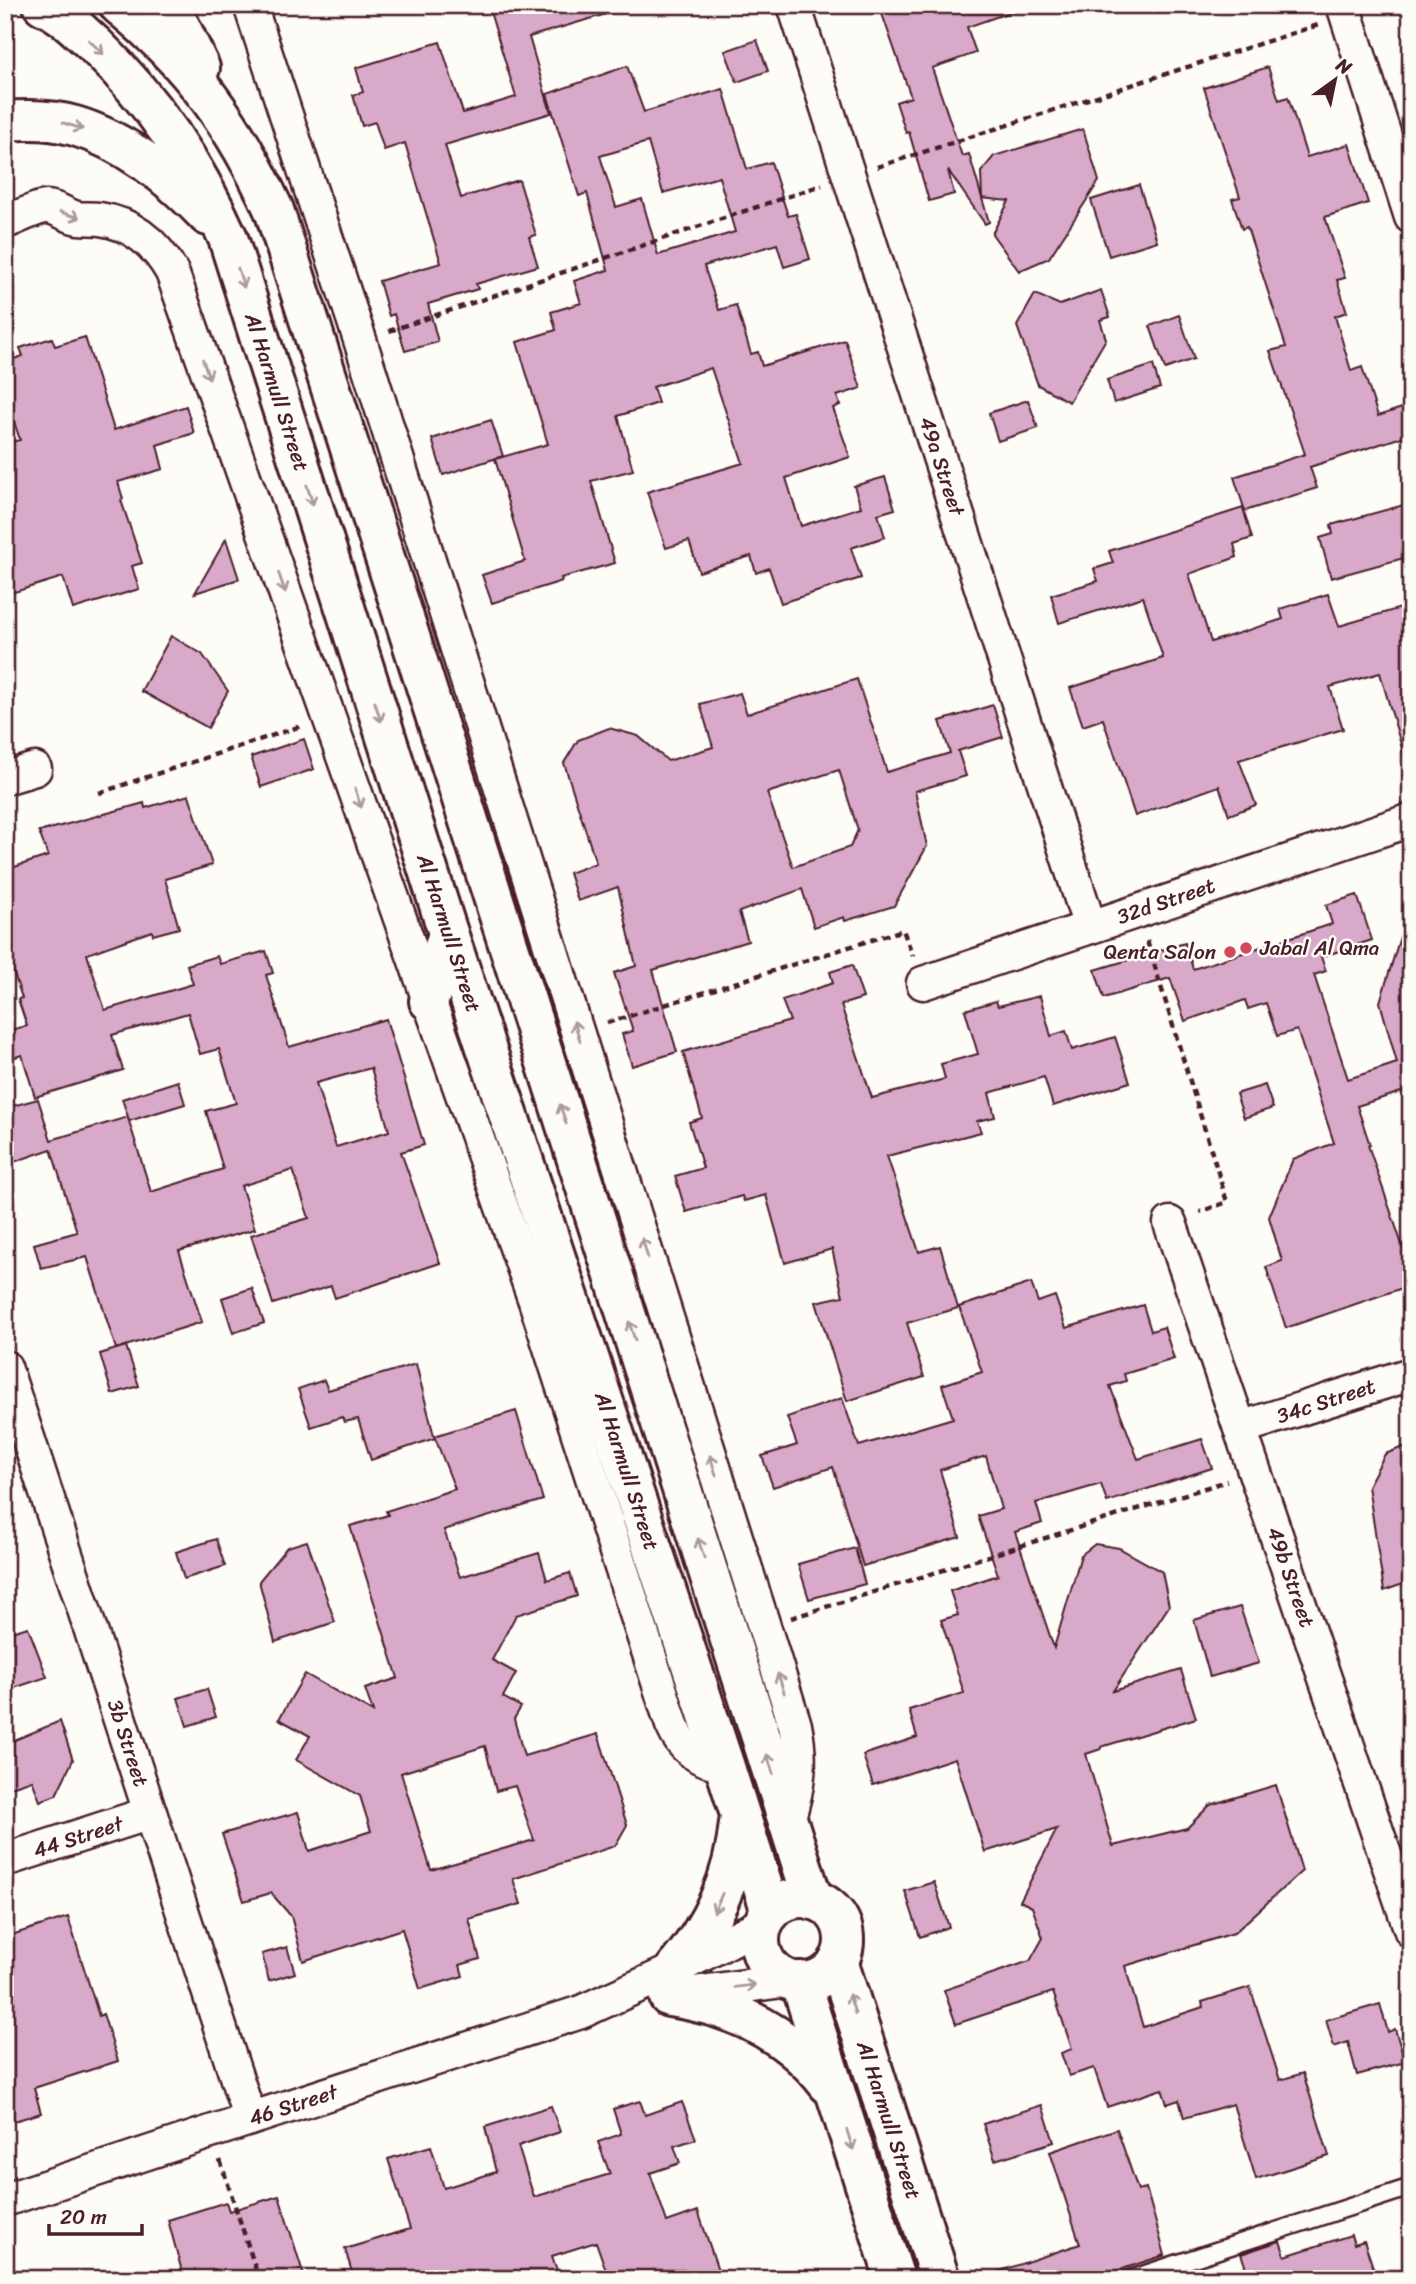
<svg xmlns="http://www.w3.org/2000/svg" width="1416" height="2284" viewBox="0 0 1416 2284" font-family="Sriracha,sans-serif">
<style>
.building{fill:#d8a9c9;stroke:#4a1f2b;stroke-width:2;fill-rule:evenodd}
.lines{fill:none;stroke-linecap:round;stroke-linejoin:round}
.lane-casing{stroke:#4a1f2b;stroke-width:21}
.street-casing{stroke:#4a1f2b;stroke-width:37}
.secondary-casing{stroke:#4a1f2b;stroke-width:44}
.path{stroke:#4a1f2b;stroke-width:4.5;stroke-dasharray:7 5;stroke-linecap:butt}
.lane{stroke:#fdfcf7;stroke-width:16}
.street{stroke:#fdfcf7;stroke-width:32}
.secondary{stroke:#fdfcf7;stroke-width:38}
.oneway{stroke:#ac999b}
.poi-dot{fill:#d1495b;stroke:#fdfcf7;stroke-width:2.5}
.labels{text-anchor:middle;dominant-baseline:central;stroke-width:5;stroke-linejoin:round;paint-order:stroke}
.street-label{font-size:21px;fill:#4a1f2b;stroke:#fdfcf7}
.poi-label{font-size:21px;fill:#4a1f2b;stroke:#fdfcf7;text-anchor:start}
</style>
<rect width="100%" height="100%" fill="#fdfcf7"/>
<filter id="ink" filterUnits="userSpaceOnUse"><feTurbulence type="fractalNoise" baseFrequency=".0143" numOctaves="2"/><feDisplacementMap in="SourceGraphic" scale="14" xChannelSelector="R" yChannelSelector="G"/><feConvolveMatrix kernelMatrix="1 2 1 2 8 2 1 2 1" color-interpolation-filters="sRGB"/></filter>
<g filter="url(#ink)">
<g class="building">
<polygon points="488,5 612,5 613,12 529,37 551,113 445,145 461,198 519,180 536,235 529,237 538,266 476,284 478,289 428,304 438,342 405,351 394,314 389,316 379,281 441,263 405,143 384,150 375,122 362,126 353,95 363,92 356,68 440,42 463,113 516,97"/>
<polygon points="879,5 1019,5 1019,9 967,27 976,53 932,68 962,156 969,154 989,222 985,224 948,170 954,194 929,201 909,132 906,133 896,102 911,97"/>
<polygon points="757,40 768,71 737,82 725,51"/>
<path d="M627,66L644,112L723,89L747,169L771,162L788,216L796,214L810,259L784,267L777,244L704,266L719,310L736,305L751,354L758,352L762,366L845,340L861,388L837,396L840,405L833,408L850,457L786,478L801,526L861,507L854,486L885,477L895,509L878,514L885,537L851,548L861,578L781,603L769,568L756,573L751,556L699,572L689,541L666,548L647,492L743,463L711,368L653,387L658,403L618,416L633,470L591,481L615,563L561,578L562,581L492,603L482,575L525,561L495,459L548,444L517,342L556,330L551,312L581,303L574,281L608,270L587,193L579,196L547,94ZM648,142L663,193L719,177L735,232L658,255L642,199L616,207L600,156Z"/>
<polygon points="1268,67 1279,100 1288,97 1307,157 1349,144 1368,203 1325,217 1345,278 1337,280 1347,312 1335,316 1351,371 1362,367 1378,416 1411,405 1411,434 1310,467 1317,488 1245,511 1234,477 1305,454 1270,351 1286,347 1247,227 1242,229 1232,199 1240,197 1204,88"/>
<polygon points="1083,129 1099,181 1049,258 1019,271 992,234 1009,201 982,198 981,172 994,156"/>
<polygon points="1139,185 1157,241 1109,256 1091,200"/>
<polygon points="1101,290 1110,317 1100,320 1106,339 1069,402 1038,385 1017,326 1035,294 1060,305"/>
<polygon points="1179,315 1194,359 1165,369 1150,326"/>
<polygon points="85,337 114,430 186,406 194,433 157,445 163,469 118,482 123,499 121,500 142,563 132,566 139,589 73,609 63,577 5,595 5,443 20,440 5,394 5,362 23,356 20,348 52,338 55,346"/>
<polygon points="1153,365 1160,388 1114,403 1107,380"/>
<polygon points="1028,400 1038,428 998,441 989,413"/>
<polygon points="491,420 503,456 443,475 432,439"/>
<polygon points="1411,503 1411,556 1331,578 1320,538 1333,534 1331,525"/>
<polygon points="1243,508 1252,538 1234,544 1237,557 1189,574 1211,642 1283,619 1280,609 1328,594 1339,626 1411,605 1411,754 1404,755 1380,673 1330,687 1343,729 1239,760 1256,805 1229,815 1219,786 1135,816 1103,719 1083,726 1070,688 1163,658 1143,597 1059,623 1051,595 1098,581 1094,569 1113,563 1109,551"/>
<polygon points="226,539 239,579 195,593"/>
<polygon points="171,636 202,654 228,691 208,728 141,691"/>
<path d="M857,679L887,772L950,753L940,721L993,705L1003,737L958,751L966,776L915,791L927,846L894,906L845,921L844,917L814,927L802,889L739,912L748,941L653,970L677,1052L632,1066L622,1034L633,1031L614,973L636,966L618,887L578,901L569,873L596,863L564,763L578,740L609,728L638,736L668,761L713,747L700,704L740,693L747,714ZM839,770L858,830L850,847L793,867L767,793Z"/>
<polygon points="304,739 314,769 261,787 251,757"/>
<path d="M189,795L212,865L165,879L179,928L153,935L152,931L87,954L105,1010L193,984L187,965L217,956L220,964L266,951L273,973L266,975L289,1047L386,1019L424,1145L401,1152L440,1263L335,1298L331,1286L273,1304L251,1235L309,1218L293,1170L241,1186L255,1229L179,1251L202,1322L116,1349L87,1257L41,1268L34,1244L77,1232L51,1149L5,1165V1108L38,1099L51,1140L128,1117L122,1099L178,1081L185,1104L129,1121L128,1118L151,1192L223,1169L206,1111L236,1103L219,1049L200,1054L188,1013L112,1035L123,1070L35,1097L22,1055L5,1060V1035L15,1033L14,1029L27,1026L18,999L22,998L8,956L14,954L5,928V870L48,856L39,832L144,803L145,808ZM371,1068L389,1131L336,1147L316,1083Z"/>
<polygon points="1357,895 1372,940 1321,957 1326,971 1314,975 1348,1079 1397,1063 1380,1002 1405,921 1411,922 1411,1089 1357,1106 1370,1145 1368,1145 1411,1271 1411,1285 1286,1328 1266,1267 1282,1261 1269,1217 1293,1159 1334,1143 1297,1030 1277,1036 1266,1003 1248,1009 1245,1000 1185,1021 1170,978 1104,998 1095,970 1185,943 1193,969 1332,924 1326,905"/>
<polygon points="852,965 863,998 841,1005 872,1098 945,1079 941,1064 978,1054 965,1010 996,1001 998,1006 1040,996 1051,1036 1066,1031 1072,1050 1115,1037 1130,1082 1053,1106 1044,1077 989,1093 995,1117 977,1121 981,1132 887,1156 919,1252 940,1246 958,1308 907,1323 924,1377 847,1401 816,1302 843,1296 832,1249 785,1263 766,1195 744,1201 742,1196 686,1212 675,1176 703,1168 689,1122 702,1118 683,1052 790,1021 782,1000 833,983 830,972"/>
<polygon points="1265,1085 1273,1108 1244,1118 1236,1094"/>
<polygon points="1031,1283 1038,1302 1055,1296 1066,1328 1143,1305 1151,1331 1164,1327 1174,1359 1124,1374 1126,1381 1110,1386 1138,1459 1202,1439 1212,1468 1107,1502 1101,1484 1036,1503 1042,1523 1015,1532 1054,1648 1081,1555 1095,1544 1119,1548 1162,1572 1169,1606 1113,1691 1181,1670 1196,1718 1101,1747 1101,1749 1086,1754 1113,1846 1187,1828 1210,1805 1276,1785 1302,1871 1234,1933 1125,1966 1143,2027 1203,2007 1202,2002 1250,1987 1280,2080 1303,2073 1329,2156 1256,2179 1233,2104 1184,2118 1179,2100 1167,2104 1162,2089 1107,2107 1094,2068 1069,2076 1061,2053 1072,2049 1053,1992 956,2024 944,1990 1030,1961 1043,1938 1032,1907 1020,1901 1057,1829 985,1852 955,1758 873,1785 863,1755 917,1737 909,1710 964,1693 941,1620 958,1615 950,1591 998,1575 978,1516 1001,1509 986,1456 940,1470 960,1537 863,1566 833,1467 773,1487 762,1456 797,1445 787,1417 842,1398 859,1446 953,1418 942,1385 982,1372 959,1307"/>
<polygon points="252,1288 264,1323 233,1333 222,1298"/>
<polygon points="126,1346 139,1386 112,1394 100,1354"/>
<path d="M416,1364L434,1436L516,1411L543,1500L444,1530L460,1577L539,1553L547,1580L570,1573L577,1596L516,1615L492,1660L516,1673L503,1697L521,1707L514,1719L524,1756L598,1734L627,1825L615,1846L513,1879L521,1904L469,1919L480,1959L460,1965L463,1976L420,1989L402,1929L303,1961L291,1916L271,1893L244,1901L222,1834L298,1812L309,1851L371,1831L360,1796L296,1760L310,1736L279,1719L305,1674L373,1712L365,1689L398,1678L350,1526L388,1515L386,1511L455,1489L435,1438L371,1460L358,1419L344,1422L342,1417L311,1427L298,1389L324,1380L328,1390ZM485,1746L496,1791L515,1786L534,1840L431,1870L401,1773Z"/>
<polygon points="1411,1444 1411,1581 1384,1591 1368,1486 1385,1454"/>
<polygon points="216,1539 225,1566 184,1579 176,1552"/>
<polygon points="307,1541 335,1622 275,1642 259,1581 287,1547"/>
<polygon points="855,1548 865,1584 809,1599 798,1564"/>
<polygon points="1240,1607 1259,1663 1210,1677 1194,1620"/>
<polygon points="28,1627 47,1677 5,1691 5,1634"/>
<polygon points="207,1689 216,1717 187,1726 178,1698"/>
<polygon points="60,1721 73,1760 56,1795 40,1801 32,1780 5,1789 5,1744"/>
<polygon points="934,1882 949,1927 920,1937 905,1891"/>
<polygon points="68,1917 99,2016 103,2014 118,2061 34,2088 41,2113 14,2121 5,2097 5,1937"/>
<polygon points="287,1947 295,1973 269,1981 262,1954"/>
<polygon points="1380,2004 1388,2032 1395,2029 1405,2062 1357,2075 1348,2042 1334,2047 1326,2020"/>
<polygon points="640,2101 645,2115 682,2102 696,2139 674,2146 680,2163 650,2173 667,2222 698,2211 721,2279 609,2279 596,2242 552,2256 558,2273 538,2279 354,2279 345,2249 410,2229 388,2159 431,2146 444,2188 496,2172 485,2127 551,2106 560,2132 518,2146 534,2197 610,2174 598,2142 621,2134 613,2109"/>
<polygon points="1042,2105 1054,2142 995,2160 983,2124"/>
<polygon points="1117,2129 1138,2190 1146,2188 1165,2255 1092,2279 992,2279 991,2274 1080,2244 1050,2152"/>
<polygon points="279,2196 305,2279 184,2279 168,2220 226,2202 229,2211"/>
<polygon points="1351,2235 1354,2244 1364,2241 1377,2279 1232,2279 1231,2273 1246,2268 1241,2254 1280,2241 1285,2256"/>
</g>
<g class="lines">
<g class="lane-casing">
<polyline id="lane" points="1130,2279 1411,2187"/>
</g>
<g class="street-casing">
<g id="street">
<path d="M250,5L360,340L795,1725C802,1759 799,1788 788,1820"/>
<polyline points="794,5 1090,927"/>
<polyline points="1343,5 1411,217"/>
<path d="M5,222C15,219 37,207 47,207C57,207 68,217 78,218C85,219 93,218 100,219C134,224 156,244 172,272L535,1301L672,1725C682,1749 698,1761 724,1764"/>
<polyline points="5,778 35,769"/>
<polyline points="923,983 1411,820"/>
<polyline points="1170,1223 1411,1931"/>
<polyline points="5,1367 250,2119"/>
<polyline points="1240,1428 1411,1374"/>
<polyline points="5,1860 150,1813"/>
<polyline points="679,1995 790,1980"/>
<polyline points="5,2200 250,2119 581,2012 665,1974 762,1924"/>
</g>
</g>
<g class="secondary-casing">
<g id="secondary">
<path d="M43,5C64,14 77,29 94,44C154,102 194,162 228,238L448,933L724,1764L771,1912"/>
<path d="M119,5C192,65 235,125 274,210L813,1900"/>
<polyline points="170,5 200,68"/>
<path d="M5,121C28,119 52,119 75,126C125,141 172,178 208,216"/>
<polyline points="429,1001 448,933"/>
<circle cx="802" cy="1940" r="42"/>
<polyline points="838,1961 940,2279"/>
<path d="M675,1969C711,1927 734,1879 739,1823"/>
<polyline points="800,1981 895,2279"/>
<path d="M669,1997C733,2006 788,2032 828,2084"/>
</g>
</g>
<g class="path">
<polyline points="877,167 1318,25"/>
<polyline points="389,331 822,185"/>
<polyline points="99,793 301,726"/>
<polyline points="1147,941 1227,1202 1200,1212"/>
<polyline points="607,1023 903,930 913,956"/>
<polyline points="791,1618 1227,1481"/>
<polyline points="220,2160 259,2279"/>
</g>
<use href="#lane" class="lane"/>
<use href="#street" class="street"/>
<use href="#secondary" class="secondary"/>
</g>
<defs><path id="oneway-shaft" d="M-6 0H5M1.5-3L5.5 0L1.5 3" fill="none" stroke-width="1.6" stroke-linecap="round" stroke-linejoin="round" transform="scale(1.75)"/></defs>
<g class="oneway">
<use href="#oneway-shaft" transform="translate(96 47) rotate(44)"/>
<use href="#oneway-shaft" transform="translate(73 126) rotate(17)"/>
<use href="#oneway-shaft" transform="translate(70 215) rotate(17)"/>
<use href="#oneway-shaft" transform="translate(241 278) rotate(72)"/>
<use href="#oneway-shaft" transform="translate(206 369) rotate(71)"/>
<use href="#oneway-shaft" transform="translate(310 495) rotate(72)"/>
<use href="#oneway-shaft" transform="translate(282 583) rotate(71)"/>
<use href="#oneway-shaft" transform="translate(378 712) rotate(72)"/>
<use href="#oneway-shaft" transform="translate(358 798) rotate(71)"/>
<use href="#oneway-shaft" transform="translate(577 1031) rotate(-107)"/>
<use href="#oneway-shaft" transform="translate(563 1114) rotate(-108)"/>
<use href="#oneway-shaft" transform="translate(645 1248) rotate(-107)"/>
<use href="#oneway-shaft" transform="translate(632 1331) rotate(-108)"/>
<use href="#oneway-shaft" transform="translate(713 1465) rotate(-107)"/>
<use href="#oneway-shaft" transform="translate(701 1548) rotate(-108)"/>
<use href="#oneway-shaft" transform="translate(781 1683) rotate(-108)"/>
<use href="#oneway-shaft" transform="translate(770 1764) rotate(-108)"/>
<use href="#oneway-shaft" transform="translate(718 1903) rotate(114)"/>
<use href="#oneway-shaft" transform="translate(745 1986) rotate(-8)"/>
<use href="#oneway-shaft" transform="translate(852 2004) rotate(-108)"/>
<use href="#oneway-shaft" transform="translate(850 2140) rotate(72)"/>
</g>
</g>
<g class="poi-dot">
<circle cx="1246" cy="948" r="7"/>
<circle cx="1230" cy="952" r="7"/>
</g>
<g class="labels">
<g class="street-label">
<text transform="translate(277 392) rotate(72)">Al Harmull Street</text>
<text transform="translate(942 466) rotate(72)">49a Street</text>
<text transform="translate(1166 901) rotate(-19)">32d Street</text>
<text transform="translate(449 933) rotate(72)">Al Harmull Street</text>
<text transform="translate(1326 1401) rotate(-18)">34c Street</text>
<text transform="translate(627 1471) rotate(72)">Al Harmull Street</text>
<text transform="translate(1291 1577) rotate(71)">49b Street</text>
<text transform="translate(128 1743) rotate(72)">3b Street</text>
<text transform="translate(78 1837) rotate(-18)">44 Street</text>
<text transform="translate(293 2105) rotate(-18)">46 Street</text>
<text transform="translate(889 2120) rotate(72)">Al Harmull Street</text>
</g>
<g class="poi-label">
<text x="1260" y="948">Jabal Al Qma</text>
<text x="1216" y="952" text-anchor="end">Qenta Salon</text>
</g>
</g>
<rect width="1416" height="2284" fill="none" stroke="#fdfcf7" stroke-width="28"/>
<rect x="14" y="14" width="1388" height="2256" fill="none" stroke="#4a1f2b" stroke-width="2.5" filter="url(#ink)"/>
<g transform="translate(1335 80) rotate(33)" stroke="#fdfcf7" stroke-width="5" paint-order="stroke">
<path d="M0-5L12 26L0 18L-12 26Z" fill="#4a1f2b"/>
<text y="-10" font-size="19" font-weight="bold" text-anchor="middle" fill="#4a1f2b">N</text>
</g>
<path d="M49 2224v10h93v-10" fill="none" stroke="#4a1f2b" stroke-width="3.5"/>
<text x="60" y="2224" font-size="21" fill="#4a1f2b" stroke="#fdfcf7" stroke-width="5" paint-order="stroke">20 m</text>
</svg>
